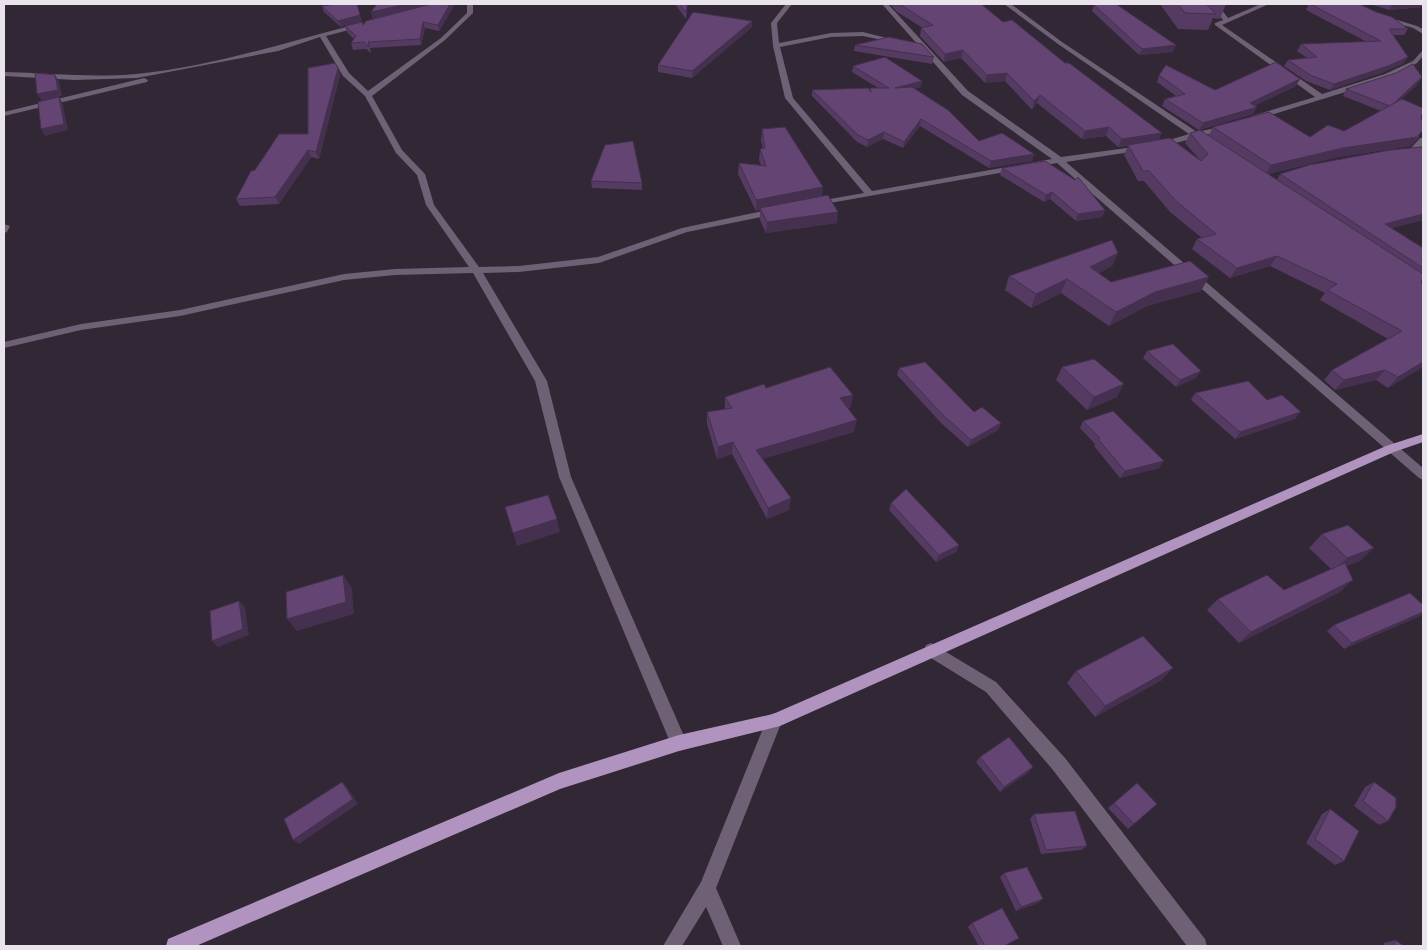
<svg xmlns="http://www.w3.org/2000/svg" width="1427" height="950" viewBox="0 0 1427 950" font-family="'Golos Text',sans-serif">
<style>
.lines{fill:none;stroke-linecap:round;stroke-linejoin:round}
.minor{fill:#6e6075;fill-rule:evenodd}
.major{fill:#b094bf;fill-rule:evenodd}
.wall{fill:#553a62}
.shaded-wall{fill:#453050}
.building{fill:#634472;stroke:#453050}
</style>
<rect width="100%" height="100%" fill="#312735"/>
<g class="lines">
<g class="minor">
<path d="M467,4H473V13L445,40L372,96L402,150L425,174L434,205L479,267L519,266L598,257L682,228L777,208L782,211L777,214L687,232L599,263L519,272L483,273L547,381L571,477L687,743L685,749L679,751L673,749L559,477L535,381L473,273L395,275L344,280L180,316L81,330L4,348V342L81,324L180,310L344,274L395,269L469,267L426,205L417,175L396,153L365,96L343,76L320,37L278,51L137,78L75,80L4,76V72C48,73 92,78 136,74C212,67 289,41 362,23L364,24V26L326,36L349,73L368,91L441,38L467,13Z"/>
<polygon points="786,4 792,4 777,23 779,43 831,33 863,32 903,42 900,44 863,36 831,37 780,47 793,98 872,191 1052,159 962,95 882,4 888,4 968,91 1061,157 1156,144 1189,134 1058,44 1004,4 1011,4 1062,42 1197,132 1229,125 1229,129 1202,136 1204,138 1200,140 1195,138 1156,148 1066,162 1423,468 1423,480 1419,478 1057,163 813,206 813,202 864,193 785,98 773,46 771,23"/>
<polygon points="1211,4 1217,4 1228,18 1261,4 1269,4 1222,25 1322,94 1385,74 1413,61 1423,50 1423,56 1417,63 1391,78 1255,120 1252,120 1252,116 1315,97 1215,25 1215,23 1223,20"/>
<polygon points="1384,16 1417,26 1423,29 1423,34 1413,28 1382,19 1381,18"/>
<polygon points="144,78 148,80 147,82 4,116 4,112"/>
<polygon points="1420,138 1423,138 1423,145 1417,152 1402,154 1398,152 1411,148"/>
<polygon points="4,224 10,226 7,232 4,233"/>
<polygon points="931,643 996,682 1065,758 1205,939 1207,946 1187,946 1053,770 986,692 926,655 924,650 926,645"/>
<polygon points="774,713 780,716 782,721 716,888 741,946 723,946 706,907 682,946 663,946 701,882 768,716"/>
</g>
<polygon class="major" points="1423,434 1423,442 1394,452 780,726 679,751 560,789 196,946 166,946 168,939 559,773 679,735 773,714 1386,446"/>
</g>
<g class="wall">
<polygon points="455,4 439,31 425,28 421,45 370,48 371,53 366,49 353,50 351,43 354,39 347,32 345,26 363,25 415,8 373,19 371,12"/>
<polygon points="675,4 688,4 686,19"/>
<polygon points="890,4 981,4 1003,22 1159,140 1199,159 1185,143 1190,133 1209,135 1213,127 1310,137 1344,131 1381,111 1343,96 1346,89 1422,77 1418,84 1399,101 1421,117 1419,137 1411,146 1338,157 1268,174 1277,180 1280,174 1422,147 1423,146 1423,220 1391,228 1423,248 1423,273 1421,283 1423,284 1423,367 1388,388 1376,380 1335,390 1324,380 1332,370 1388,339 1320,300 1325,293 1270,266 1230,278 1192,249 1197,239 1202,238 1170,212 1144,181 1138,181 1124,155 1128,146 1118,147 1106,136 1082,139 1037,103 1032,110 1005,81 985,83 961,58 944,62 920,36 921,28 923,28 897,12"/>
<polygon points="1160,4 1226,4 1220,19 1213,18 1208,30 1178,29"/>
<polygon points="1309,4 1408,29 1404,35 1394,35 1404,63 1384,72 1330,90 1306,81 1284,66 1288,60 1307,58 1297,51 1301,44 1367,42 1306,10"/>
<polygon points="1370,4 1423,4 1423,7 1389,10"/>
<polygon points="1094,5 1173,52 1139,55 1092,11"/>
<polygon points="322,6 362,21 341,27 324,12"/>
<polygon points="752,27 692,78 658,72 658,65"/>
<polygon points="855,45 934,57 932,64 854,51"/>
<polygon points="853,66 922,81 921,87 914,89 979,141 1034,154 1032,161 989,168 920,126 903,148 883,139 867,147 857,142 812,96 812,90 870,90 870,88 878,88 852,72"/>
<polygon points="338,68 340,75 319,159 311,157 279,204 240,206 236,199 255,170 308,134"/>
<polygon points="1159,75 1215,90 1296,86 1254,106 1253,114 1199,130 1162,106 1165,99 1176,96 1157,82"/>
<polygon points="762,129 822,196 837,223 766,233 760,220 760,210 756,211 738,174 739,163 761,165 759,160 760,149 763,149 761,140"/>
<polygon points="1002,168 1075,180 1105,210 1102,217 1076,221 1050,199 1044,202 1000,175"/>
<polygon points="591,181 642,183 642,190 592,188"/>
<polygon points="1118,253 1112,266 1099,273 1111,282 1201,291 1147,306 1109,326 1061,293 1031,308 1005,290 1009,276"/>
<polygon points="1147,351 1196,378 1176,387 1143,358"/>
<polygon points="1062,367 1117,397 1087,410 1056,380"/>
<polygon points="899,368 974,412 1001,423 998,430 968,447 941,423 897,375"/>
<polygon points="766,388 851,407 848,408 854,432 762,459 789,510 767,519 732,454 717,459 707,424 707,412 725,409 725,397"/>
<polygon points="1195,393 1267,400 1295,419 1235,439 1191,400"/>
<polygon points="1083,421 1159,468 1120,478 1094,446 1095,444 1080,428"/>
<polygon points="891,503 959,545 956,552 936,562 889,510"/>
<polygon points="1322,534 1360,561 1346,566 1340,592 1239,643 1207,610 1218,599 1284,590 1331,569 1309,548"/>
<polygon points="1420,616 1344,649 1327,631 1334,625"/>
<polygon points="1076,671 1162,680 1095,717 1067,683"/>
<polygon points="980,757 1029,772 1000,792 976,762"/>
<polygon points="1374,782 1388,821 1379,825 1354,806 1365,787"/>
<polygon points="1137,783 1134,824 1128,829 1108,808"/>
<polygon points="1330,809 1344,861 1335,865 1306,843 1322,814"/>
<polygon points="1034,814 1087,846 1081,850 1041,854 1030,819"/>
<polygon points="1004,873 1038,903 1016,911 1000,877"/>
<polygon points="972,923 1019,938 1005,946 979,946 968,927"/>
<polygon points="1395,940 1404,946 1384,946 1384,943"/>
</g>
<g class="shaded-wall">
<polygon points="357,4 362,21 341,27 338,21"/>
<polygon points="407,4 432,4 373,19 371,12"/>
<polygon points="450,4 455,4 439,31 438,25"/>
<polygon points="1393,4 1423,4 1423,7 1389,10"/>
<polygon points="752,21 752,27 692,78 692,71"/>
<polygon points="423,22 425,28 421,45 420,39"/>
<polygon points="1176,45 1173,52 1139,55 1142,49"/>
<polygon points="963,50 961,58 944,62 945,54"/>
<polygon points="1408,57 1404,63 1384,72 1330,90 1334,84"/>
<polygon points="338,68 340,75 319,159 316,152"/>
<polygon points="1007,73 1005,81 985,83 987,75"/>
<polygon points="55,75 59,81 62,96 42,101 37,94"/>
<polygon points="1422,77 1418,84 1386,113 1391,106"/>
<polygon points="1300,79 1296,86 1246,110 1250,103"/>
<polygon points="922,81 921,87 894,94 895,88"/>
<polygon points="1040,95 1037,103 1032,110 1034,101"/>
<polygon points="59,97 63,104 68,130 45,136 41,129"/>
<polygon points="1257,107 1253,114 1199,130 1203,123"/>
<polygon points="921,119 920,126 903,148 904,142"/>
<polygon points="1109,127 1106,136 1082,139 1085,131"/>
<polygon points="1423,130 1411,146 1338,157 1266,174 1271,165"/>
<polygon points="884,132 883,139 867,147 868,140"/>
<polygon points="1162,133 1158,141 1118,147 1122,139"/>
<polygon points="308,150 311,157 279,204 275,197"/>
<polygon points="1034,154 1032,161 989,168 991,161"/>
<polygon points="823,187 822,198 760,208 760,210 756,211 756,200"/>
<polygon points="1052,192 1050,199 1044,202 1046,195"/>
<polygon points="1105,210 1102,217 1076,221 1078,214"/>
<polygon points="838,212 837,223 766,233 767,222"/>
<polygon points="1423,214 1423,220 1379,231 1385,224"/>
<polygon points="1118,253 1112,266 1084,281 1090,267"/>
<polygon points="1277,256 1270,266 1230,278 1237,268"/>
<polygon points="1209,277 1201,291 1147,306 1109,326 1116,312 1155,292"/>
<polygon points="1067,279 1061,293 1031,308 1036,294"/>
<polygon points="1423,362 1423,367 1388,388 1398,377"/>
<polygon points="1385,370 1376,380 1335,390 1344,380"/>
<polygon points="1201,371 1196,378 1176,387 1180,380"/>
<polygon points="1124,384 1117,397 1087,410 1094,397"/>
<polygon points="853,395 851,407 838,410 840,398"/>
<polygon points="1301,412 1295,419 1235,439 1240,432"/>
<polygon points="857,420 854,432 755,461 756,450"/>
<polygon points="1001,423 998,430 968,447 971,440"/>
<polygon points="733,442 732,454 717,459 718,447"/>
<polygon points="1164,461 1159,468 1120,478 1125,471"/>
<polygon points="791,498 789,510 767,519 768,508"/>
<polygon points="557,519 560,532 517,546 513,533"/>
<polygon points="959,545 956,552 936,562 939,555"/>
<polygon points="1374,548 1360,561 1333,571 1347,558"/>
<polygon points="343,575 352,588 354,614 297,631 287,619"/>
<polygon points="1353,580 1340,592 1239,643 1251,632"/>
<polygon points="239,601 245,607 249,635 218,647 212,641"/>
<polygon points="1423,612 1423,613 1420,616 1344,649 1352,643"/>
<polygon points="1173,668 1162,680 1095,717 1105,706"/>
<polygon points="1033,767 1029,772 1000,792 1004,787"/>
<polygon points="342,782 347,787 358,804 299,844 293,840"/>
<polygon points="1043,899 1038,903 1016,911 1021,907"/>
</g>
<g class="building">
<polygon points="338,4 357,4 360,15 338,21 322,6"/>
<polygon points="377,4 407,4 371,12"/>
<polygon points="431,4 450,4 438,25 423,22 420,39 368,42 369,47 364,42 351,43 356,36 345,26 362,22 363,25 366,21"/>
<polygon points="680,4 687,4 686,13"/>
<polygon points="899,4 981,4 1003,22 1012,20 1065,63 1069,63 1162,133 1122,139 1109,127 1085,131 1040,95 1034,101 1007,73 987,75 963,50 945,54 921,28 933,25"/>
<polygon points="1096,4 1116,4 1176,45 1142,49 1094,5"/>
<polygon points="1178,4 1206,4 1216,14 1185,13"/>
<polygon points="1310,4 1359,4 1376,12 1392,17 1408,29 1389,29 1408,57 1388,66 1334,84 1310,75 1288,60 1317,57 1301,44 1381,41"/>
<polygon points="693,12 752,21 692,71 658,65"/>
<polygon points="889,37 922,44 934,57 855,45"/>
<polygon points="885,57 922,81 895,88 912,87 948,110 979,141 1002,133 1034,154 991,161 921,119 904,142 884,132 868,140 858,135 812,90 868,88 871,92 870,88 889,88 853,66"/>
<polygon points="1276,62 1300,79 1250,103 1257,107 1203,123 1165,99 1185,94 1159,75 1166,65 1215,90"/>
<polygon points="335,63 338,68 316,152 308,150 275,197 236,199 251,171 255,170 279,134 308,134 308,68"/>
<polygon points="1413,64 1422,77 1393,104 1390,106 1346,89 1396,73"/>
<polygon points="35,73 55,75 58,90 37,94"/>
<polygon points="59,97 64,124 41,129 38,102"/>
<polygon points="1402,99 1423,108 1423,113 1421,117 1423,124 1423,130 1417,137 1343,148 1271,165 1213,127 1269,112 1310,137 1328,125 1344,131"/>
<polygon points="785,127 823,187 756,200 739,163 766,166 760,149 765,148 762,129"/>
<polygon points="1200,130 1423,274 1423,278 1421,283 1423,284 1423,362 1398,377 1385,370 1344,380 1332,370 1402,331 1327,290 1337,284 1277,256 1237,268 1197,239 1216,234 1176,201 1149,171 1143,171 1128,145 1170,138 1201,161 1208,154 1190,133"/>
<polygon points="633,141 642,183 591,181 605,145"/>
<polygon points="1423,146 1423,214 1385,224 1423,248 1423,268 1280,174 1309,165 1390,150 1422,147"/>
<polygon points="1045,161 1075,180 1078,177 1105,210 1078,214 1052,192 1046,195 1002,168"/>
<polygon points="828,195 838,212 767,222 760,208"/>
<polygon points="1112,240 1118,253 1090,267 1111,282 1190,261 1209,277 1155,292 1116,312 1067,279 1036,294 1009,276"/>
<polygon points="1173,344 1201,371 1180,380 1147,351"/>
<polygon points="1094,359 1124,384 1094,397 1062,367"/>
<polygon points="925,362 974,412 982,407 1001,423 971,440 943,415 899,368"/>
<polygon points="830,367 853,395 840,398 857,420 756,450 791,498 768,508 733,442 718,447 707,412 732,408 725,397 764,384 766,388"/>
<polygon points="1248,381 1267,400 1282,395 1301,412 1240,432 1195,393"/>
<polygon points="1113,411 1164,461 1125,471 1098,439 1100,438 1083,421"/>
<polygon points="906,489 959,545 939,555 891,503"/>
<polygon points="548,495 557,519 513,533 505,507"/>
<polygon points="1348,525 1374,548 1347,558 1322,534"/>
<polygon points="1345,563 1353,580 1251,632 1218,599 1267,575 1284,590"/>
<polygon points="343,575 346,602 287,619 286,592"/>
<polygon points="1410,593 1423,605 1423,612 1352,643 1334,625"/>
<polygon points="239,601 243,629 212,641 210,611"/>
<polygon points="1143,636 1173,668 1105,706 1076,671"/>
<polygon points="1009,737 1033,767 1004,787 980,757"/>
<polygon points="342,782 353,799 293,840 284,819"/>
<polygon points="1374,782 1396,798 1396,807 1388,821 1363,801"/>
<polygon points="1137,783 1157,804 1134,824 1114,803"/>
<polygon points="1330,809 1359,831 1344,861 1315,839"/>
<polygon points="1075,811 1087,846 1046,850 1034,814"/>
<polygon points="1027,867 1043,899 1021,907 1004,873"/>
<polygon points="1002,908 1019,938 1004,946 985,946 972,923"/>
<polygon points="1395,940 1404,946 1394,946"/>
</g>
<rect width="1427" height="950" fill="none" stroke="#e9e3ec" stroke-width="10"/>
</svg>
